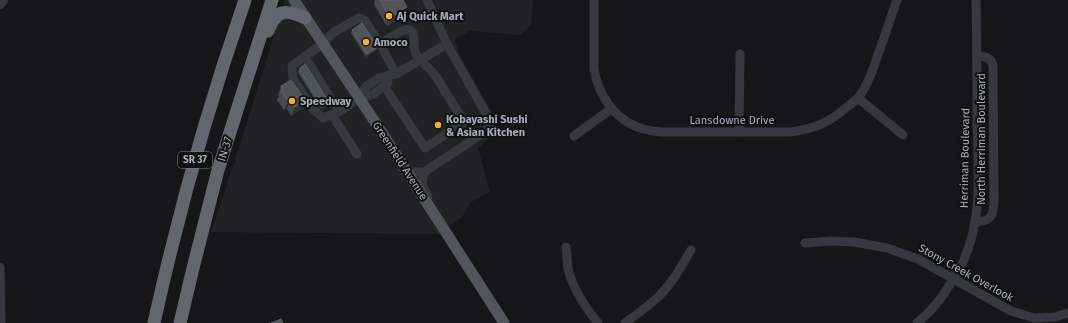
<svg xmlns="http://www.w3.org/2000/svg" width="1068" height="323" viewBox="0 0 1068 323" font-family="'Fira Sans',sans-serif">
<style>
.built{fill:#222225}
.lines{fill:none;stroke-linecap:round;stroke-linejoin:round}
.minor{stroke:#37383d;stroke-width:9}
.major{stroke:#53555c;stroke-width:11}
.highway{stroke:#63666e;stroke-width:13}
.wall{fill:#47494d}
.shaded-wall{fill:#2f3033}
.building{fill:#525359;stroke:#5f6168}
.poi-dot{fill:#f2b134;stroke:#111113;stroke-width:1.5}
.labels{text-anchor:middle;dominant-baseline:central;stroke-width:4;stroke-linejoin:round;paint-order:stroke}
.shield{fill:#111113;stroke:#7b7e86;stroke-width:1}
.shield-label{font-size:10px;font-weight:bold;fill:#a8adb8}
.poi-label{font-size:11px;font-weight:bold;fill:#a8adb8;stroke:#111113;text-anchor:start}
.street-label{font-size:11px;fill:#a8adb8;stroke:#111113}
</style>
<rect width="100%" height="100%" fill="#161618"/>
<polygon class="built" points="285,0 533,0 531,24 521,35 470,31 455,39 459,54 496,119 494,134 478,148 490,192 471,202 462,217 439,234 211,232 235,161"/>
<g class="lines">
<g class="minor">
<path d="M594,0V69C598,93 612,116 635,126C643,130 651,131 660,132H790C813,129 829,123 847,107C851,104 856,100 859,97C869,83 874,66 880,49C886,33 891,16 897,0"/>
<polyline points="0,5 4,0"/>
<path d="M380,44C386,41 403,27 410,30C417,34 412,47 416,54C420,62 429,67 434,74C439,80 442,87 446,93C452,102 458,112 464,122L425,148L384,86"/>
<polyline points="305,57 339,112"/>
<polyline points="396,74 380,44 365,21 362,19 359,18 334,32 322,44 292,66 293,79 312,108 323,118 339,112 348,106 359,97 367,86 379,78 396,74 447,44 427,0"/>
<polyline points="359,97 372,95 384,86 388,82"/>
<polyline points="858,98 903,135"/>
<polyline points="332,115 357,154"/>
<polyline points="739,132 740,54"/>
<polyline points="574,136 611,109"/>
<polyline points="407,172 424,172 488,130 489,119 447,44"/>
<polyline points="424,172 422,186 428,196"/>
<path d="M975,222C991,221 993,217 994,201L993,66C992,58 985,56 977,56"/>
<polyline points="805,243 831,241 854,242 887,248 918,259 1011,311 1034,318 1055,317 1068,313"/>
<path d="M566,247C567,254 567,262 568,269C573,289 585,307 598,323"/>
<polyline points="0,267 1,323"/>
<path d="M625,323C636,315 647,307 657,298C672,284 681,267 691,250"/>
<path d="M917,323C932,311 943,297 952,281C957,273 962,266 965,257C983,215 978,166 977,122C977,81 977,41 976,0"/>
</g>
<polyline class="major" points="294,0 377,125 504,323"/>
<g class="highway">
<path d="M268,31C276,9 286,9 305,18"/>
<path d="M154,323C178,214 208,106 245,0"/>
<polyline points="180,323 193,268 218,170 272,0"/>
</g>
</g>
<g class="wall">
<polygon points="375,0 403,0 404,16 388,26 387,25 386,25 374,4"/>
<polygon points="352,30 378,47 376,50 366,57 351,33"/>
<polygon points="300,68 328,105 322,109 320,107 299,74 298,71"/>
<polygon points="281,86 305,100 301,109 291,116 287,109 284,110 277,100 279,96 278,95"/>
</g>
<g class="shaded-wall">
<polygon points="407,7 404,16 388,26 391,17"/>
<polygon points="389,16 390,16 387,25 386,25"/>
<polygon points="378,47 376,50 366,57 367,54"/>
<polygon points="290,100 287,109 284,110 288,102"/>
<polygon points="305,100 301,109 291,116 295,107"/>
<polygon points="329,102 328,105 322,109 323,106"/>
</g>
<g class="building">
<polygon points="380,0 403,0 407,7 391,17 390,16 389,16"/>
<polygon points="362,23 378,47 367,54 352,30"/>
<polygon points="305,64 329,102 323,106 321,104 300,71 300,68"/>
<polygon points="291,80 305,100 295,107 290,100 288,102 281,91 283,90 281,86"/>
<polygon points="281,319 283,323 271,323"/>
</g>
<g class="poi-dot">
<circle cx="389" cy="16" r="4"/>
<circle cx="366" cy="42" r="4"/>
<circle cx="292" cy="101" r="4"/>
<circle cx="438" cy="125" r="4"/>
</g>
<g class="labels">
<rect class="shield" x="178" y="152" width="34" height="16" rx="3"/>
<g class="shield-label">
<text x="195" y="160">SR 37</text>
</g>
<g class="poi-label">
<text x="397" y="16">Aj Quick Mart</text>
<text x="374" y="42">Amoco</text>
<text x="300" y="101">Speedway</text>
<text x="446" y="119">Kobayashi Sushi<tspan x="446" dy="13">&amp; Asian Kitchen</tspan></text>
</g>
<g class="street-label">
<text x="732" y="120">Lansdowne Drive</text>
<text transform="translate(981 139) rotate(-90)">North Herriman Boulevard</text>
<text transform="translate(225 149) rotate(-73)">IN-37</text>
<text transform="translate(965 158) rotate(-89)">Herriman Boulevard</text>
<text transform="translate(400 161) rotate(57)">Greenfield Avenue</text>
<text transform="translate(966 273) rotate(29)">Stony Creek Overlook</text>
</g>
</g>
</svg>
